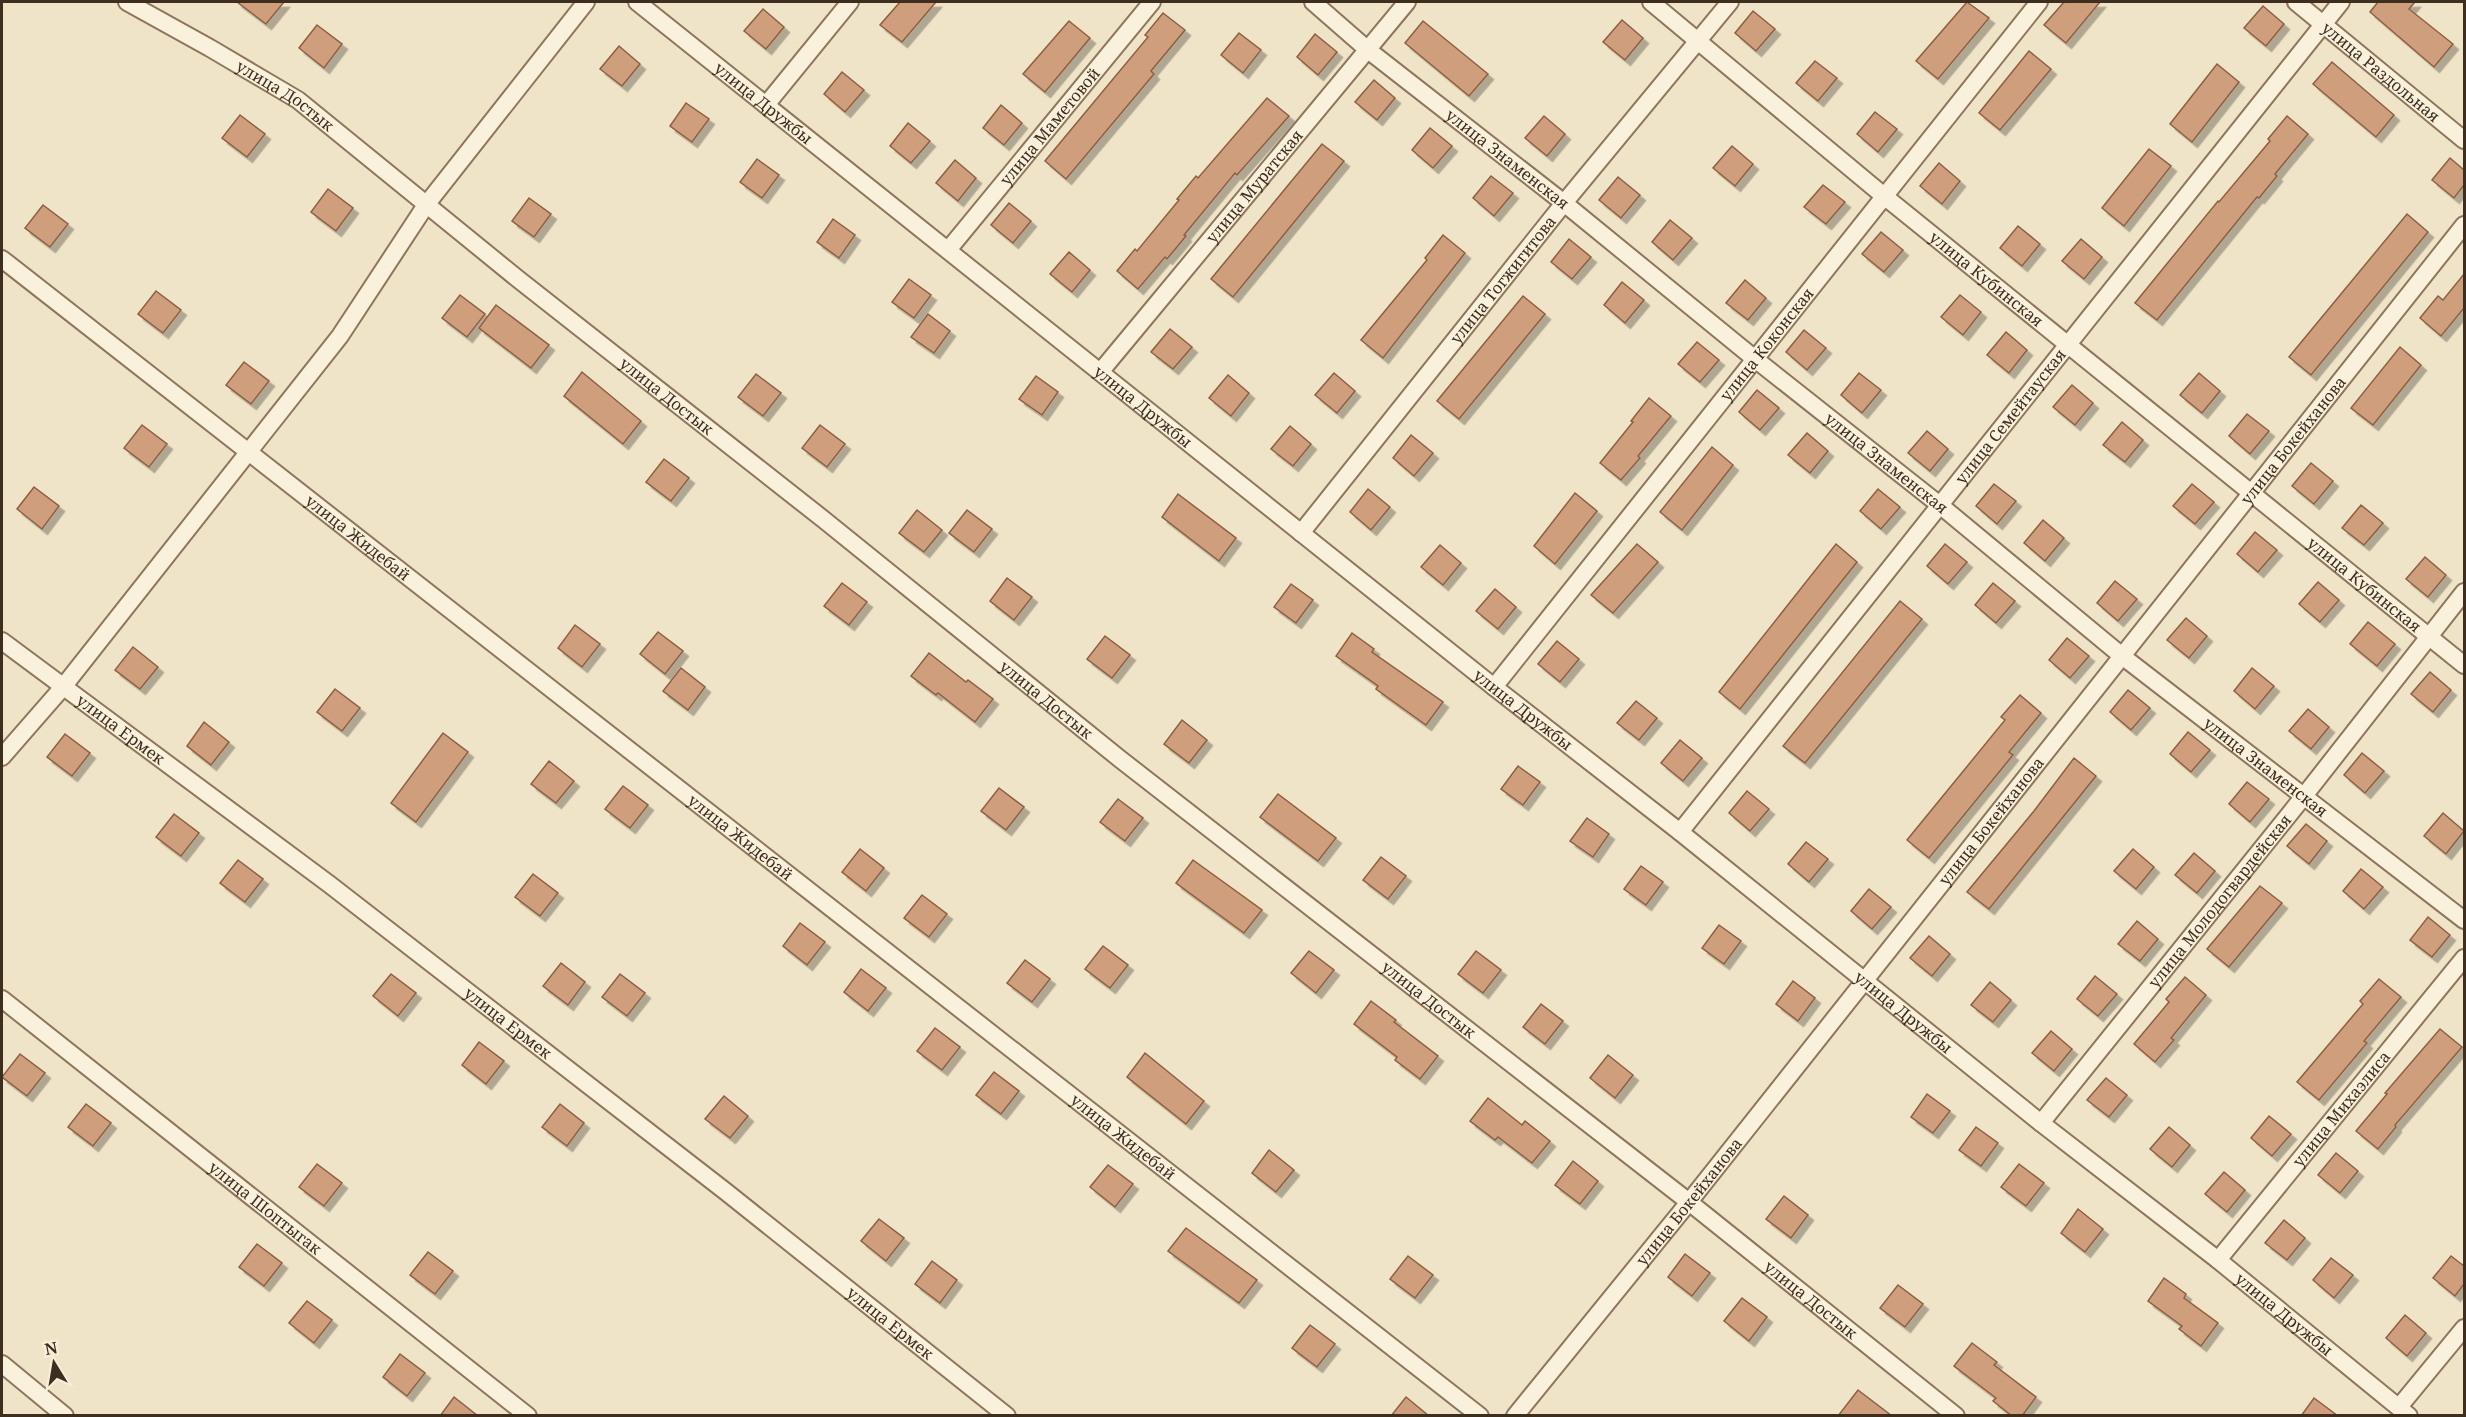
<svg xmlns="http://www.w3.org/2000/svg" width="2466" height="1417" viewBox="0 0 2466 1417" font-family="'Noto Serif',serif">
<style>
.building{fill:#cf9f7d;stroke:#8d5f41;stroke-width:1.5;filter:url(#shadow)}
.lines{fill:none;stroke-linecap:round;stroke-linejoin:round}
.street-casing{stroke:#8d765c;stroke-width:20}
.street{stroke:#faf1dc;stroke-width:16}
.labels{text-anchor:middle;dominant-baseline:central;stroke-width:6;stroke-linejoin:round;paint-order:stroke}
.street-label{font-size:16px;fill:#3d2e20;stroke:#f7eed8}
</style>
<defs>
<filter id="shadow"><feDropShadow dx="5.5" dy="5.5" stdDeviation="0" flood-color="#0004"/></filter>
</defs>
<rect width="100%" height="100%" fill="#f0e4c8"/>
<g class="building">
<polygon points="237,2 284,2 266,24"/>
<polygon points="900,2 936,2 902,42 880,25"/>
<polygon points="1967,2 1989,18 1938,79 1916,61"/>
<polygon points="2064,2 2100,2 2066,43 2044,25"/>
<polygon points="2378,2 2415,2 2409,9 2453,44 2434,67 2370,12"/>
<polygon points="2263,6 2284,24 2266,46 2244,28"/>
<polygon points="763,9 784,27 766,49 744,31"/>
<polygon points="1753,11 1775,29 1756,51 1735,33"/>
<polygon points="1163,13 1185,30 1151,71 1154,74 1066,179 1045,161 1148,37 1145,35"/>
<polygon points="1622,20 1643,38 1625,60 1603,42"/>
<polygon points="1069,21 1090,38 1045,92 1023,74"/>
<polygon points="1423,21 1488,74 1469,96 1405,43"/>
<polygon points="317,25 342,44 324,68 299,48"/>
<polygon points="1239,33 1261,50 1243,73 1221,55"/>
<polygon points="1315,34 1337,52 1318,75 1297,57"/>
<polygon points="619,46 640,64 622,86 600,69"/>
<polygon points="2029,51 2051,69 2000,130 1979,113"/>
<polygon points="1815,61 1837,78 1818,101 1796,83"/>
<polygon points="2332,62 2394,115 2376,137 2313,84"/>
<polygon points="2217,64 2239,82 2192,142 2170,124"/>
<polygon points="842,72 864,90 845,112 824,94"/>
<polygon points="1374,80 1395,98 1377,120 1355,102"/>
<polygon points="1267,98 1289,116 1237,175 1235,173 1184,235 1186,236 1167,259 1165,257 1138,289 1117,271 1135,249 1137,251 1179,200 1177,199 1196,176 1198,178"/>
<polygon points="686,103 709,119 692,142 670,126"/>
<polygon points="1001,105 1022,123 1004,145 983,128"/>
<polygon points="1875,112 1897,129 1878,152 1857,134"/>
<polygon points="240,115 265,134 247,157 222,138"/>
<polygon points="1544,116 1565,134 1547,156 1525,138"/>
<polygon points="2287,116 2308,134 2275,174 2277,176 2259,198 2257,197 2157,320 2135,303 2218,201 2219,202 2270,141 2268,139"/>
<polygon points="908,123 930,141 911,163 890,146"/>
<polygon points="1430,128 1452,146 1433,168 1412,150"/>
<polygon points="1322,144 1344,161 1233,297 1211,279"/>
<polygon points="1732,146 1753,164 1735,186 1713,168"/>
<polygon points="2149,149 2171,166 2124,226 2102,208"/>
<polygon points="2450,158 2464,170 2464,185 2454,198 2432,180"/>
<polygon points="757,159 779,175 762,198 740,182"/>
<polygon points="955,160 976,178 958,201 936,183"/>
<polygon points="1939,163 1960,181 1942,204 1920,186"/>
<polygon points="1491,176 1513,193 1494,216 1473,198"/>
<polygon points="1618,177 1640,195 1621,218 1599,200"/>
<polygon points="1823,185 1845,202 1826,224 1804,207"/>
<polygon points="328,189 353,208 336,231 311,212"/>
<polygon points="529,198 551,214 534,237 512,221"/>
<polygon points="1009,203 1031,221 1013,243 991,225"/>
<polygon points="43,205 68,224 50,247 25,228"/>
<polygon points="2407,214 2428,232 2311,375 2289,357"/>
<polygon points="833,219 855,235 839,258 817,242"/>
<polygon points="1670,220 1692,238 1673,260 1652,242"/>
<polygon points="2018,226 2040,244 2022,266 2000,248"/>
<polygon points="1881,232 1903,250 1884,272 1862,254"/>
<polygon points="1443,235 1465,253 1383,358 1361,340 1427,260 1425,258"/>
<polygon points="1569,239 1591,257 1572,279 1551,262"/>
<polygon points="2081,239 2102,257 2084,279 2062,261"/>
<polygon points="1069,252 1090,270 1072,292 1050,274"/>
<polygon points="2464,274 2464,308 2441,336 2420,318 2438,296 2443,300"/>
<polygon points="909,279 931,295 914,318 892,302"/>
<polygon points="1745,280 1766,298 1748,320 1726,303"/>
<polygon points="1622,282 1644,300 1625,323 1604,305"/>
<polygon points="156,291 181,310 163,333 138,314"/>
<polygon points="460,295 485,314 467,337 442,318"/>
<polygon points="1960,295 1981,312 1963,335 1941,317"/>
<polygon points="1523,296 1545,314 1459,419 1437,401"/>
<polygon points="496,305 549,345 531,368 479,328"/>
<polygon points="928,314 950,331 934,353 911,337"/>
<polygon points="1170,329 1192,347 1173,369 1151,352"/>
<polygon points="1804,330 1826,348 1807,370 1786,352"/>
<polygon points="2006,332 2027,350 2009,373 1987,355"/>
<polygon points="1697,342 1719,360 1700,382 1678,364"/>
<polygon points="2400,347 2421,365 2373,425 2351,408"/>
<polygon points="244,362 269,381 251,404 226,385"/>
<polygon points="582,372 641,421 623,444 564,396"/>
<polygon points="1334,373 1355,391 1337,413 1315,395"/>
<polygon points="1859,373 1881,390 1862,413 1841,395"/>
<polygon points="2199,373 2220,391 2202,413 2180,395"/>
<polygon points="756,374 781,393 763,416 738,397"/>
<polygon points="1228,375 1249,393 1231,416 1209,398"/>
<polygon points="1036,376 1058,392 1042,415 1019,399"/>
<polygon points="2072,385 2093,403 2075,425 2053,407"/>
<polygon points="1757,390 1779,408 1760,430 1739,412"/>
<polygon points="1649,398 1671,416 1638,456 1640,458 1621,480 1600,463 1633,422 1631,421"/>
<polygon points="2247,414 2269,431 2250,454 2229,436"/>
<polygon points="2122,422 2143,440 2125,462 2103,445"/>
<polygon points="142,425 167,444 149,467 124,448"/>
<polygon points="820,425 845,444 827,467 802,448"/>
<polygon points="1290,426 1311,444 1293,466 1271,449"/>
<polygon points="1927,431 1948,449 1930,471 1908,453"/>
<polygon points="1807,433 1828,451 1810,473 1788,455"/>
<polygon points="1411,435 1433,453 1414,476 1393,458"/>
<polygon points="1712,447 1733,465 1682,530 1660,512"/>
<polygon points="664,459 689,478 671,501 646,482"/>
<polygon points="2311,463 2333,481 2314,504 2292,486"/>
<polygon points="1994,484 2016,501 1997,524 1976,506"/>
<polygon points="2192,484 2214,502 2195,524 2173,506"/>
<polygon points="34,487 59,506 42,529 17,509"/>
<polygon points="1368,489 1390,507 1371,530 1350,512"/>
<polygon points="1878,489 1900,507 1881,529 1860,511"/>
<polygon points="1575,493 1597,511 1555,564 1534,546"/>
<polygon points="1178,494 1236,538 1219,561 1162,517"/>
<polygon points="2361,505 2383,523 2364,545 2342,528"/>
<polygon points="917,510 942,530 924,552 899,533"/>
<polygon points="967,510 992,529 974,552 949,533"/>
<polygon points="2043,520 2064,538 2045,561 2024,543"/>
<polygon points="2255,532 2277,550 2258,572 2237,554"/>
<polygon points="1637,544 1658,562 1613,613 1591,595"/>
<polygon points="1836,544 1857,562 1740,709 1719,692"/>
<polygon points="1945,544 1967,562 1948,584 1927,566"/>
<polygon points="1440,545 1461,563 1443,585 1421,567"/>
<polygon points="2425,557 2446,575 2428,597 2406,579"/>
<polygon points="1007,578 1032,597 1014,620 990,601"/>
<polygon points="2115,581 2137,599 2118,621 2097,603"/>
<polygon points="2318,582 2339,600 2320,622 2299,604"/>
<polygon points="842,583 867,602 849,625 824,606"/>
<polygon points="1993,583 2015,601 1996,623 1975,605"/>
<polygon points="1291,584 1313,600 1296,623 1274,607"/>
<polygon points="1495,589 1516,607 1498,629 1476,611"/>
<polygon points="1900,601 1922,619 1805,763 1783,746"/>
<polygon points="2186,618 2207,636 2189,658 2167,640"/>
<polygon points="2368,622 2395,644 2377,666 2350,644"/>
<polygon points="575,625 600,644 582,667 558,648"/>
<polygon points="658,632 683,651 665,674 640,654"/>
<polygon points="1352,633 1374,649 1372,652 1443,702 1426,725 1376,689 1378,686 1336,656"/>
<polygon points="1105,636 1130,655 1112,678 1087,659"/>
<polygon points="2067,638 2089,656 2070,678 2049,660"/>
<polygon points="1557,641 1579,659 1560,682 1538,664"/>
<polygon points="133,647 158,667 140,689 115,670"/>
<polygon points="929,653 966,682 968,680 993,699 975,722 938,693 936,695 911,676"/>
<polygon points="681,668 705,687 688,710 663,691"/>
<polygon points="2252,668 2274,686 2255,709 2234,691"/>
<polygon points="2430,672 2451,690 2433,712 2411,694"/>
<polygon points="335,689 360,708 342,731 317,712"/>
<polygon points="2128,690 2150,708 2131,730 2110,712"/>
<polygon points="2020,695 2041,713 2009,752 2013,755 1929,858 1907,840 2005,720 2001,717"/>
<polygon points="1636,701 1657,718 1639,740 1617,723"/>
<polygon points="2308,709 2329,727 2311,749 2289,731"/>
<polygon points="1182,720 1207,740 1189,763 1164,744"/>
<polygon points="204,722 229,742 211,765 187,746"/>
<polygon points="2188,732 2210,750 2191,772 2170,754"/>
<polygon points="443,733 468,752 416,822 391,803"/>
<polygon points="65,734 90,753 72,776 47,757"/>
<polygon points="1680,740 1702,758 1683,781 1661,763"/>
<polygon points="2362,753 2384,771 2365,793 2344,775"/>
<polygon points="2074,758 2096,776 1989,909 1967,892 2034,811"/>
<polygon points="549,761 574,781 556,803 531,784"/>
<polygon points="1518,766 1540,782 1523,805 1501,789"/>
<polygon points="2247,782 2269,799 2250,822 2229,804"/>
<polygon points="623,786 648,805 630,828 605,809"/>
<polygon points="999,788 1024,807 1006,830 981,811"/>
<polygon points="1747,791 1769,809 1750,831 1729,813"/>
<polygon points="1278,794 1336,838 1318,861 1260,817"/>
<polygon points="1118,799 1143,818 1125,841 1100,822"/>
<polygon points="2443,813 2464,831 2446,854 2424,836"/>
<polygon points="174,814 199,833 181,856 156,837"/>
<polygon points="1587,818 1609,834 1593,857 1570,841"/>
<polygon points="2306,824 2327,841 2309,864 2287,846"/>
<polygon points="1806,842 1828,859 1809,882 1788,864"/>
<polygon points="860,849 884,868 866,891 842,872"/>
<polygon points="2133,849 2154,867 2136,889 2114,871"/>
<polygon points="2194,853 2215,871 2197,893 2175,875"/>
<polygon points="1381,857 1406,876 1388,899 1363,880"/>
<polygon points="238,860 263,879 245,902 220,883"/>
<polygon points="1193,860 1262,910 1244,933 1176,883"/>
<polygon points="1641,866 1663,882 1646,905 1624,889"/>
<polygon points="2361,869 2383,887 2364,909 2343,891"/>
<polygon points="533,874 558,893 540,916 515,897"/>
<polygon points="2260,886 2282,903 2229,967 2207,949"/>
<polygon points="1869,889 1891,907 1872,929 1851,911"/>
<polygon points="922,895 947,914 929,937 904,918"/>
<polygon points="2428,917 2450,935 2432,957 2410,940"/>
<polygon points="2137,921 2158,939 2140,961 2118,944"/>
<polygon points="800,923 825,942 807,965 783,946"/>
<polygon points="1719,925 1741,941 1724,964 1702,948"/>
<polygon points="1929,936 1950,954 1932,976 1910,958"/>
<polygon points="1103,946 1128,965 1110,988 1085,969"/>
<polygon points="1309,951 1334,970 1316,993 1291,973"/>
<polygon points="1476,951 1501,970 1483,993 1458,974"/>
<polygon points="1025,960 1050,979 1032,1002 1007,983"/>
<polygon points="561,963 585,982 568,1005 543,986"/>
<polygon points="861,969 886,988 868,1011 844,992"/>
<polygon points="391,974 416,993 398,1016 373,996"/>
<polygon points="620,974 645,993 627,1016 602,997"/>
<polygon points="2095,976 2117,994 2098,1016 2077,999"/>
<polygon points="2185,977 2206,995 2171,1038 2174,1040 2155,1062 2134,1044 2169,1002 2166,999"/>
<polygon points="2379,979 2401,997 2364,1041 2367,1043 2319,1100 2297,1082 2363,1004 2360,1001"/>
<polygon points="1793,981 1815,998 1798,1021 1776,1004"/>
<polygon points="1990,982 2011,1000 1993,1022 1971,1005"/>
<polygon points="1371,1001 1396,1020 1394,1022 1438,1056 1420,1079 1395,1060 1397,1057 1354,1024"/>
<polygon points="1541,1004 1563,1021 1545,1044 1523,1027"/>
<polygon points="935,1028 960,1047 942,1070 917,1051"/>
<polygon points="2440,1029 2462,1047 2395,1125 2396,1127 2378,1149 2356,1131 2387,1094 2385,1093"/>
<polygon points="2051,1031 2072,1049 2054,1071 2032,1053"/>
<polygon points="479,1042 504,1061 486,1084 462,1065"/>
<polygon points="1145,1053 1204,1101 1186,1124 1127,1077"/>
<polygon points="20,1054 45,1073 27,1096 2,1077"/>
<polygon points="1608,1055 1633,1075 1615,1098 1590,1078"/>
<polygon points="994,1072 1019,1091 1001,1114 976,1095"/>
<polygon points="2106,1078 2127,1095 2109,1117 2087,1100"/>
<polygon points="1927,1094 1950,1111 1933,1133 1911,1117"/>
<polygon points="724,1096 748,1116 730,1138 705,1119"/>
<polygon points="1488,1098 1522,1125 1525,1121 1550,1141 1532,1163 1498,1137 1495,1140 1470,1121"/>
<polygon points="86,1104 111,1123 93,1146 68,1127"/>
<polygon points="560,1104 584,1123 567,1146 542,1127"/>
<polygon points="2269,1116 2291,1134 2272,1156 2251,1138"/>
<polygon points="1976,1127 1998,1143 1981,1166 1959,1150"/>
<polygon points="2169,1127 2190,1145 2172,1167 2150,1149"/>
<polygon points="1269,1150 1294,1170 1276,1192 1252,1173"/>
<polygon points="2336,1153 2358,1171 2340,1193 2318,1175"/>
<polygon points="1573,1161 1598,1181 1580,1204 1555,1185"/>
<polygon points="317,1164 342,1183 324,1206 299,1187"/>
<polygon points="2019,1164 2044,1183 2026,1206 2001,1187"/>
<polygon points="1108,1165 1133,1184 1115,1207 1090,1187"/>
<polygon points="2224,1172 2245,1190 2227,1212 2205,1194"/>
<polygon points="1784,1196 1808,1215 1791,1238 1766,1219"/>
<polygon points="2078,1209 2103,1229 2085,1252 2061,1233"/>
<polygon points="879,1219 904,1238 886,1261 861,1241"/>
<polygon points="2284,1220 2305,1238 2287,1260 2265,1243"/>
<polygon points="1186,1228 1257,1280 1239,1303 1168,1251"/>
<polygon points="257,1244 282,1263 264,1286 239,1267"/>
<polygon points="428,1252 453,1271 435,1294 410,1275"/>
<polygon points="1685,1254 1710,1273 1692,1296 1668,1277"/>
<polygon points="1408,1256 1433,1275 1415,1298 1390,1279"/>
<polygon points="2451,1256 2464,1266 2464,1284 2455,1296 2433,1278"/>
<polygon points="2331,1258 2353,1275 2334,1298 2313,1280"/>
<polygon points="932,1261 957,1280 940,1303 915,1284"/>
<polygon points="2164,1278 2186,1294 2184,1298 2218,1323 2201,1346 2179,1329 2182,1326 2148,1301"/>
<polygon points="1898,1285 1923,1304 1905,1327 1880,1308"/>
<polygon points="1742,1298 1767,1317 1749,1341 1724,1321"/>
<polygon points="307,1301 332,1320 314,1343 289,1323"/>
<polygon points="2405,1315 2426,1333 2407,1356 2386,1338"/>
<polygon points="1310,1325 1335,1344 1317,1367 1292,1348"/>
<polygon points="1972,1343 1997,1362 1994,1365 2036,1397 2022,1416 2012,1416 1993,1401 1996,1398 1954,1366"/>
<polygon points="400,1354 425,1373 407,1396 383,1377"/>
<polygon points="1858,1390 1892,1416 1838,1416"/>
<polygon points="454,1397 478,1416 440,1416"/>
<polygon points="1406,1397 1429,1416 1391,1416"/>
<polygon points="2314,1398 2338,1416 2301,1416"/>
</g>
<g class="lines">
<g class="street-casing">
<g id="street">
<path id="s1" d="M127,2L210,48L298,100L518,279L823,519L1120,759L1689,1202L1956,1416"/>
<path id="s2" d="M637,2L1494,687L1680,832L2041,1123L2218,1260L2409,1416"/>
<path id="s3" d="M1313,2L1368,50L1564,203L1755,359L1941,506L2122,656L2464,920"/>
<path id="s4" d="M1651,2L1884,196L2464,665"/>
<path id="s5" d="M2296,2L2464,140"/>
<polyline points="766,105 850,2"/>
<path id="s6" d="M948,250L1152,2"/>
<path id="s7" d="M2,259L1480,1416"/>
<path id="s8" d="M1101,371L1407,2"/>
<path id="s9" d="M1301,533L1564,203L1730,2"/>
<path id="s10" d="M2,641L329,884L725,1191L1007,1416"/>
<path id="s11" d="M1494,687L2039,2"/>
<polyline points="2,757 63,687 340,336 426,205 586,2"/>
<path id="s12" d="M1680,832C1901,556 2119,277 2341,2"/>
<path id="s13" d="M2,999L528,1416"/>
<path id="s14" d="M2041,1123L2304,796L2464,592"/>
<path id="s15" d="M2218,1260L2464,958"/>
<polyline points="2,1364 65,1416"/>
<polyline points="2399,1407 2464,1328"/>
<path id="s16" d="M1515,1416L1689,1202L2464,225"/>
</g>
</g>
<use href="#street" class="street"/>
</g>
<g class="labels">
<g class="street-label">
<text stroke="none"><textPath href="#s5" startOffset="110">улица Раздольная</textPath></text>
<text stroke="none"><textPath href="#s1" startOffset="184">улица Достык</textPath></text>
<text stroke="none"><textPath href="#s2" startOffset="162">улица Дружбы</textPath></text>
<text stroke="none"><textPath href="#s6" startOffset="160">улица Маметовой</textPath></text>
<text stroke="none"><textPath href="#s3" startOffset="250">улица Знаменская</textPath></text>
<text stroke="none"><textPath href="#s8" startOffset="240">улица Муратская</textPath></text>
<text stroke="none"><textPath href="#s4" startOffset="435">улица Кубинская</textPath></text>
<text stroke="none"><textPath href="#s9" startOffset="324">улица Тогжигитова</textPath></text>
<text stroke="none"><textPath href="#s11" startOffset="438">улица Коконская</textPath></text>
<text stroke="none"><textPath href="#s1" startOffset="670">улица Достык</textPath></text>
<text stroke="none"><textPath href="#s2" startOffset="648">улица Дружбы</textPath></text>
<text stroke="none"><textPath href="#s12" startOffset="531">улица Семейтауская</textPath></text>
<text stroke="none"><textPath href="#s16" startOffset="1248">улица Бокейханова</textPath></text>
<text stroke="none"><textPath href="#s3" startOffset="736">улица Знаменская</textPath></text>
<text stroke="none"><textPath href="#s7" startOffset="452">улица Жидебай</textPath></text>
<text stroke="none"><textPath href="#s4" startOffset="921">улица Кубинская</textPath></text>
<text stroke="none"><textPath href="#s1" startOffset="1156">улица Достык</textPath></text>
<text stroke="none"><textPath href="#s2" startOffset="1134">улица Дружбы</textPath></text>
<text stroke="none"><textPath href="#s10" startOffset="148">улица Ермек</textPath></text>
<text stroke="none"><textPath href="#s3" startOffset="1222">улица Знаменская</textPath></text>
<text stroke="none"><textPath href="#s16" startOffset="762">улица Бокейханова</textPath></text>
<text stroke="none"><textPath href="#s7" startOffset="938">улица Жидебай</textPath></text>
<text stroke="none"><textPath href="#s14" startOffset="285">улица Молодогвардейская</textPath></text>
<text stroke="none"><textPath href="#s1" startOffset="1642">улица Достык</textPath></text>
<text stroke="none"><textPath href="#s2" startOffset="1620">улица Дружбы</textPath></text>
<text stroke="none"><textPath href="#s10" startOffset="634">улица Ермек</textPath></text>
<text stroke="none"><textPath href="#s15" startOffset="195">улица Михаэлиса</textPath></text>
<text stroke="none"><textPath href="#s7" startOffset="1424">улица Жидебай</textPath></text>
<text stroke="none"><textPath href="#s16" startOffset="276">улица Бокейханова</textPath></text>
<text stroke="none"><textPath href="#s13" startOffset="336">улица Шоптыгак</textPath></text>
<text stroke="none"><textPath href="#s1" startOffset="2128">улица Достык</textPath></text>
<text stroke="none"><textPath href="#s2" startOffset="2106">улица Дружбы</textPath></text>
<text stroke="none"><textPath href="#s10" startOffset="1120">улица Ермек</textPath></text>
</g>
</g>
<rect width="2466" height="1417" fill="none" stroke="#3d2e20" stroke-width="6"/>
<g transform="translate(54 1363) rotate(349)" stroke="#f7eed8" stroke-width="4.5" paint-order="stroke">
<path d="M0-4.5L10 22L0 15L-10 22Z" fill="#3d2e20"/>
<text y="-9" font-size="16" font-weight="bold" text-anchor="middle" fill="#3d2e20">N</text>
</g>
</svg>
